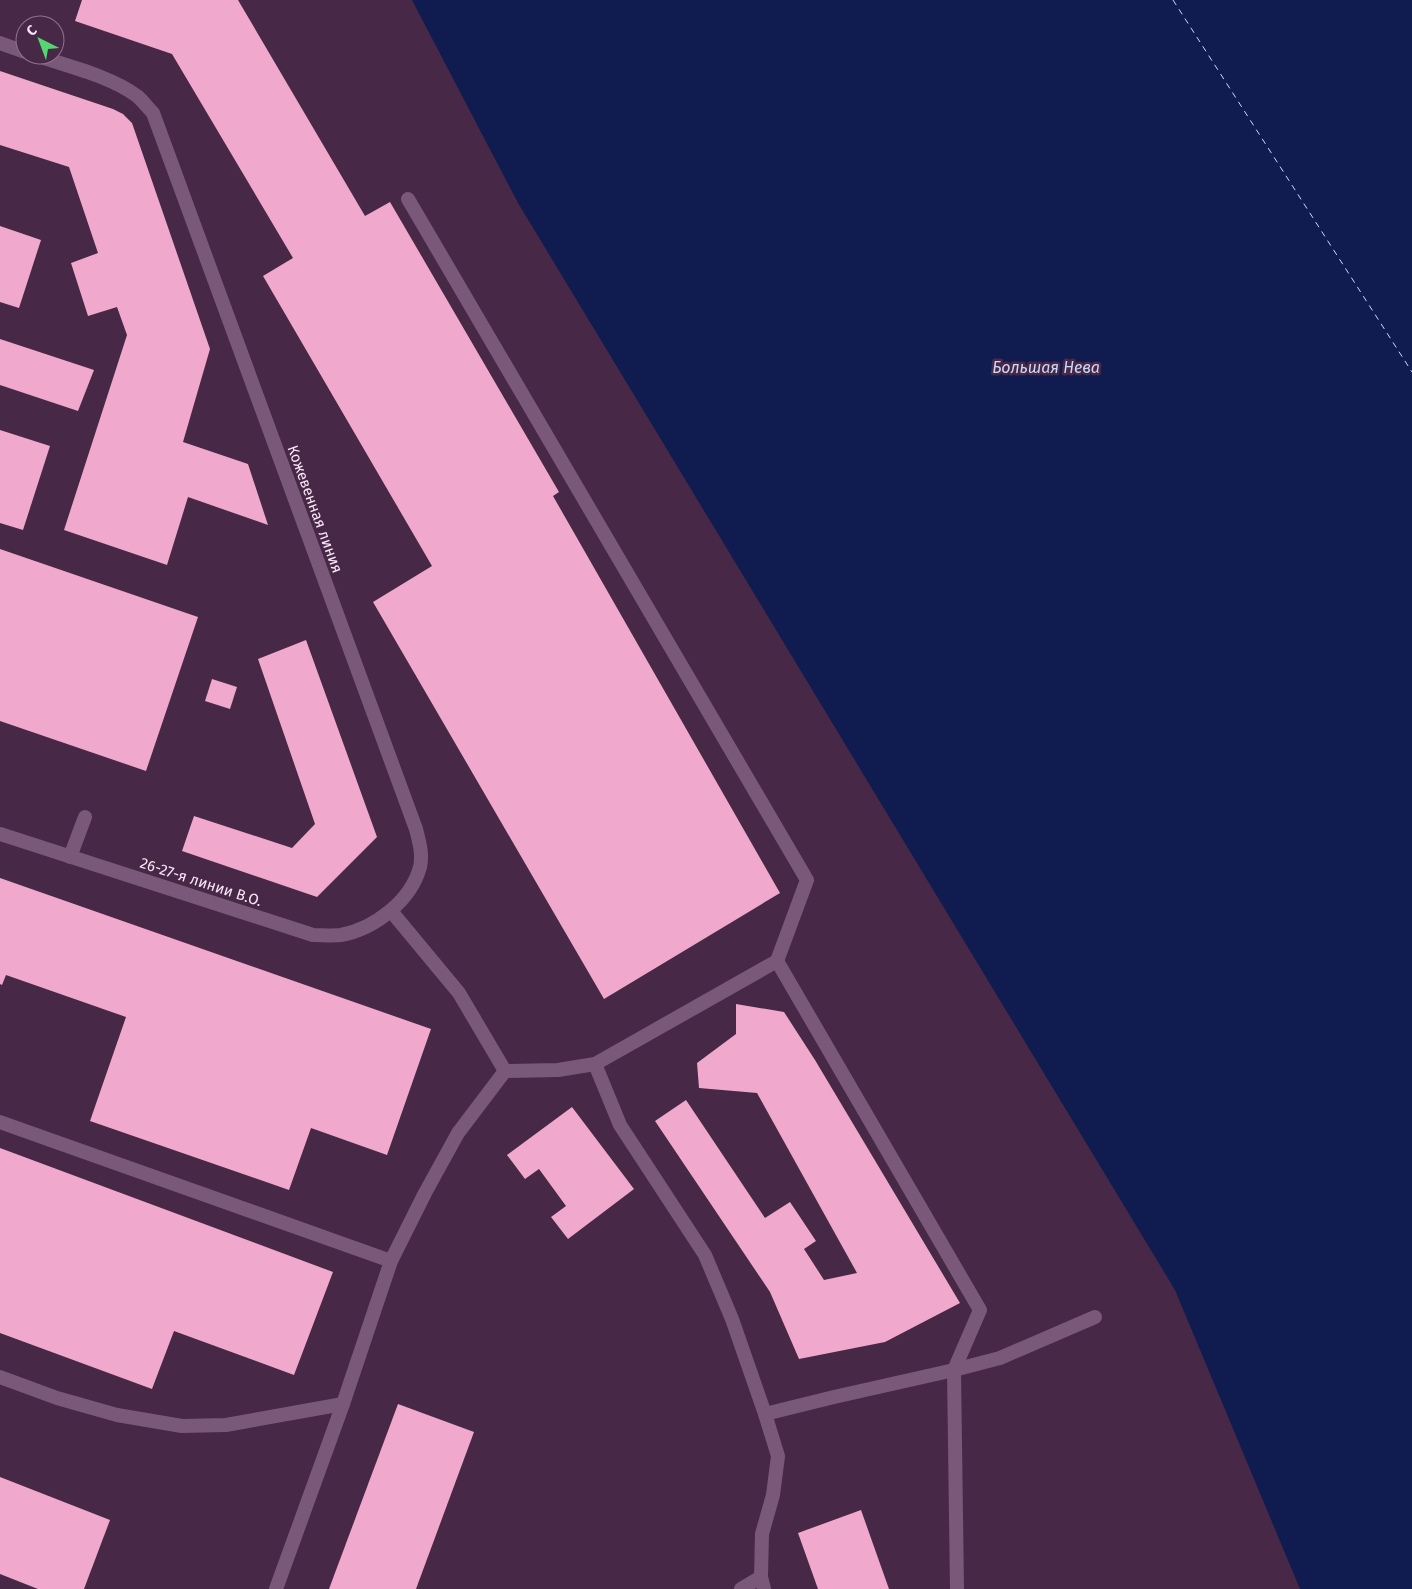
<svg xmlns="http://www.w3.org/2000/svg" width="1412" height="1589" viewBox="0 0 1412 1589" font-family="'Fira Sans',sans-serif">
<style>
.water{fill:#101c50}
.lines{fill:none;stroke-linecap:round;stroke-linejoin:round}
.ferry{stroke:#cad8fb;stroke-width:1;stroke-dasharray:6 5;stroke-linecap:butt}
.building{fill:#f0a8cc}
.service{stroke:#7a5879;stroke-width:14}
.minor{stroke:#7a5879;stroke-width:14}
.labels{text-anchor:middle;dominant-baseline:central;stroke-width:5;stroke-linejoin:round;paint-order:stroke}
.street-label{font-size:15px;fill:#fae6f8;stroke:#472846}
.water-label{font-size:16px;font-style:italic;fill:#cad8fb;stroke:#472846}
</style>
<rect width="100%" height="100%" fill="#472846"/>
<polygon class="water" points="412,0 1412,0 1412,1589 1300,1589 1175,1290 518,203"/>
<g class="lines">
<polyline class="ferry" points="1173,0 1412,372"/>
</g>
<g class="building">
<polygon points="82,0 238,0 365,216 390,202 559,492 553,496 780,893 604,999 373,602 432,566 263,276 293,258 172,54 75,21"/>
<polygon points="0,71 113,109 123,114 132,123 210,349 183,442 248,464 268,525 188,497 167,565 64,530 127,335 117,307 88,316 71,263 98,253 69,167 0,145"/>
<polygon points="0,226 41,240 19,308 0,302"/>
<polygon points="0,339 94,370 78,411 0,385"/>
<polygon points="0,430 50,446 23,530 0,523"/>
<polygon points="0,549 198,617 146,771 0,721"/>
<polygon points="306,640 377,837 317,897 182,851 194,816 292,848 315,824 258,659"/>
<polygon points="212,679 237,687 230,709 205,701"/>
<polygon points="0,878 431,1029 387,1155 311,1128 289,1190 90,1121 126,1017 6,975 2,985 0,984"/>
<polygon points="736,1004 784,1012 815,1060 960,1303 885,1342 799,1359 770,1292 655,1121 686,1100 765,1218 790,1202 816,1241 804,1249 824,1280 857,1273 757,1093 699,1088 697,1063 736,1034"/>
<polygon points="572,1107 634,1189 568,1239 551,1217 566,1206 539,1169 525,1179 507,1155"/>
<polygon points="0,1148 333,1272 294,1375 174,1331 152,1389 0,1333"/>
<polygon points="398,1404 474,1432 416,1589 329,1589"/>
<polygon points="0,1477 110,1520 84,1589 38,1589 0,1574"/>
<polygon points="861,1510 889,1589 818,1589 798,1533"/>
</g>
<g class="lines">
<g class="service">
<polyline points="408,199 807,880 777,961 595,1064 558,1070 505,1071"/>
<polyline points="70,857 85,817"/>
<polyline points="777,961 980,1310 954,1370 957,1589"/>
<polyline points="595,1064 620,1125 705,1255 732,1319 765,1414 834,1397 954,1370 1000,1358 1095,1317"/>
<polyline points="0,1122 391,1261"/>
<polyline points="0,1377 57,1398 117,1415 182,1426 226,1425 343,1404"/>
<polyline points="276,1589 343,1404 391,1261 425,1193 458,1133 505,1071 459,993 391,911"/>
<polyline points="741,1589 761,1577"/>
<polyline points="764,1589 761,1577 762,1534 773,1495 778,1456 765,1414"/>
</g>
<g class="minor">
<polyline points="0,43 25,52"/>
<path d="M0,834L313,935C322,935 332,936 341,935C374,929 411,901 420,867C423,854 419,841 416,829L153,113C148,108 143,101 137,96C111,76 66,66 35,55"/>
</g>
</g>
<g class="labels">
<g class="street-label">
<text transform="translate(315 509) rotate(70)">Кожевенная линия</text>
<text transform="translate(201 882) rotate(18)">26-27-я линии В.О.</text>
</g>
<g class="water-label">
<text x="1046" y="367">Большая Нева</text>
</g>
</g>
<g transform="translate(40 40) rotate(318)"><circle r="24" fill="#472846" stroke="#8f748d"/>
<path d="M0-4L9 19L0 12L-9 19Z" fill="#55d672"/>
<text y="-8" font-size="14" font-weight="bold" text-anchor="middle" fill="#fae6f8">С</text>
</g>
</svg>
